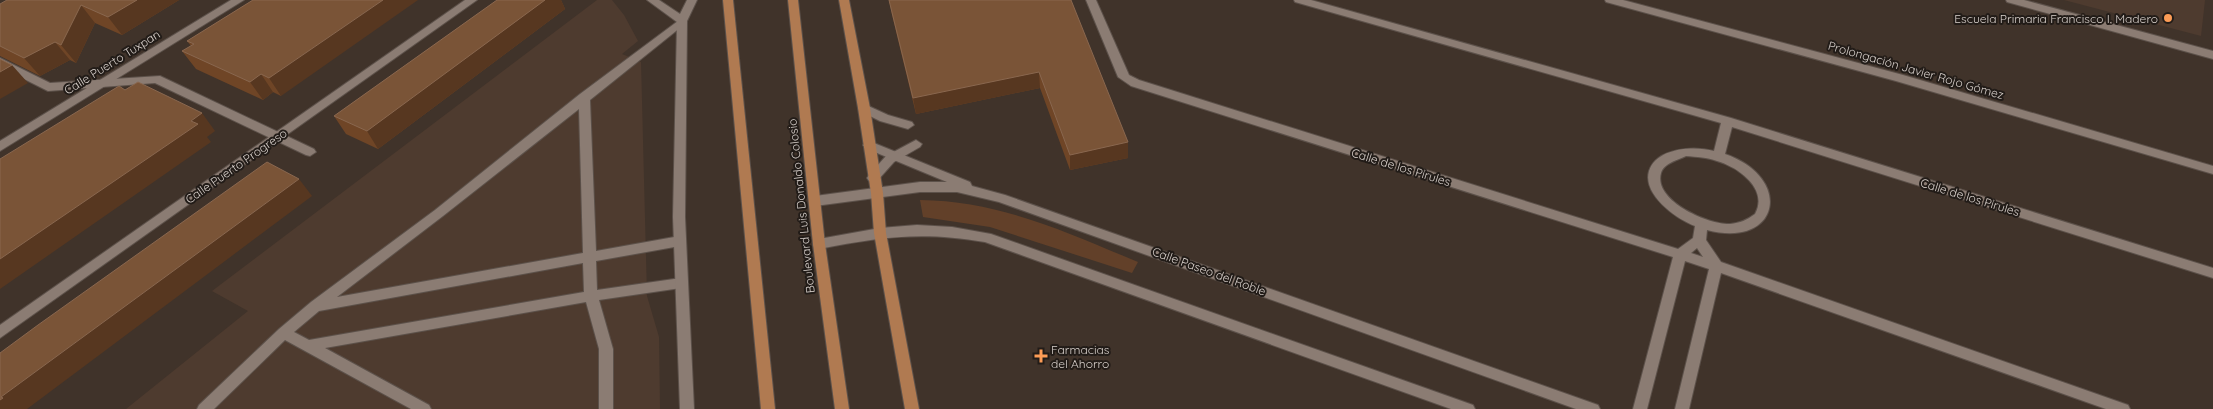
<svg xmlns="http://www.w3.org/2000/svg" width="2213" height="409" viewBox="0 0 2213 409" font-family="Quicksand,sans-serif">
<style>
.built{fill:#4e3b2f}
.green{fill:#624029}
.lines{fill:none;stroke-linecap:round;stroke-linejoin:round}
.service-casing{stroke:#5c514a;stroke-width:2}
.pedestrian-casing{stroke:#5c514a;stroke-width:2}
.minor-casing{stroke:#5c514a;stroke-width:2}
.tertiary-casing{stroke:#5c514a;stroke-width:2}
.primary-casing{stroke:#5c514a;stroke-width:2}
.service{fill:#8b7c73;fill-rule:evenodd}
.pedestrian{fill:#8b7c73;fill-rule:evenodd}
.minor{fill:#8b7c73;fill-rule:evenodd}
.tertiary{fill:#8b7c73;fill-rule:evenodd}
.primary{fill:#b07a51;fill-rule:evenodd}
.wall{fill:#6f4526}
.shaded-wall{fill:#573720}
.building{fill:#7a5437;stroke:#89674f}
.poi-dot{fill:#fd9c56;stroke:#221c18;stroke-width:2}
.labels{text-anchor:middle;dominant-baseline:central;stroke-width:4;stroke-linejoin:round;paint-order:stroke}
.poi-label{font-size:12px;fill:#d9d1cc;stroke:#221c18;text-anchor:end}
.street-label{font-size:12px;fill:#d9d1cc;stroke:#221c18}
</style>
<rect width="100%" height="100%" fill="#40332a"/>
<g class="built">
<polygon points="597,0 612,0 624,15 638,41 622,54 641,62 647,296 659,337 660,409 126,409 248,311 212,291"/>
<polygon points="2064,0 2205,0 2201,36"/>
</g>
<path class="green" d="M920,200C1000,201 1066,232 1138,262L1132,273L990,227L923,217Z"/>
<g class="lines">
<g class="service-casing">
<g id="service">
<path d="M682,18L687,21L686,23L590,100L596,251L680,236L685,238L686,241L685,244L680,246L596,261L597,290L681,278L686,279L688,283L686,287L681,288L599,300L613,349V409H599V349L586,302L325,348L429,405L431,409H411L285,340L214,409H197L199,405L279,329L311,302L435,210L580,94ZM579,109L583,253L337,297L443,216ZM583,263L584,292L309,340L294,332L319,311Z"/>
<polygon points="864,104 888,115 912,122 914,125 908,129 880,121 860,111 858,108 860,105"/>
<polygon points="916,140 922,144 920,147 894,162 877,181 869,181 867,178 869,175 886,156"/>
</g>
</g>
<g class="pedestrian-casing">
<polygon id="pedestrian" points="0,58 50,83 160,76 314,149 316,152 310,156 306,155 155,83 48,91 0,67"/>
</g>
<g class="minor-casing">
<g id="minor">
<polygon points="231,0 244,0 0,151 0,141"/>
<polygon points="465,0 477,0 0,338 0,325"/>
<path d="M1086,0H1096L1129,75L1139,80L1678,249L1693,238L1695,226C1677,219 1642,195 1649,171C1657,147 1695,146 1714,151L1721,123L1295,2L1294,0H1311L1731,118L2213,268V278L1732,127L1725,154C1794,178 1780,249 1707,230L1706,240L1721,262L2128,405L2130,409H2106L1721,273L1689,409H1675L1709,269L1685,261L1647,409H1633L1673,257L1131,86L1118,77ZM1686,156C1697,157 1707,157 1717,161C1738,167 1769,189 1755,214C1747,220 1740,223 1730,224C1709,225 1653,201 1661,173C1664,163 1678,160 1686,156ZM1697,248L1703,257L1691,253Z"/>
<polygon points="2006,0 2024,0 2213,51 2213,59 2007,2"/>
<polygon points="869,141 970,182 972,186 1005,195 1598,405 1600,409 1576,409 999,202 957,192 920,192 815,206 811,204 809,201 811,198 815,196 920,182 947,182 865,148 863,145"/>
<path d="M917,225L952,227L991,234L1473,405L1475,409H1451L985,242C922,231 880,237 819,249L814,247L813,244L814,241L819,239L880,228Z"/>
</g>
</g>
<g class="tertiary-casing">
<g id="tertiary">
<polygon points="647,0 659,0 680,14 687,0 697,0 687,21 685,217 694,409 680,409 673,217 677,22"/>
<polygon points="1605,0 1623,0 1903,75 2213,166 2213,174 1896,81 1606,2"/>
</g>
</g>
<g class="primary-casing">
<g id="primary">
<polygon points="723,0 733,0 775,409 761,409"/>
<polygon points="788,0 798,0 825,244 849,409 835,409 813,244"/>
<polygon points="839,0 849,0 870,108 883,193 886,233 919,409 905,409 874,233 871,193 858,108"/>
</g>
</g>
<use href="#service" class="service"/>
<use href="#pedestrian" class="pedestrian"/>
<use href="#minor" class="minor"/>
<use href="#tertiary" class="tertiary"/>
<use href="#primary" class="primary"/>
</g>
<g class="wall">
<polygon points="179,0 122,35 95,23 76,63 70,60 40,76 0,56 0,4"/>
<polygon points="253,0 281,96 273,92 263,100 196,69 182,51 191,46 187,41"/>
<polygon points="497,0 561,0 565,9 378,149 346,134 334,116"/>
<polygon points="889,0 1071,0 1128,158 1070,170 1040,88 916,114 892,15"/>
</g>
<g class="shaded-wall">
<polygon points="137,0 179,0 122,35 108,17"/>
<polygon points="383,0 418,0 281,96 269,78"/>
<polygon points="545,0 561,0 565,9 378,149 367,131"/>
<polygon points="81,5 95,23 76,63 61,45"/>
<polygon points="55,42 70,60 40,76 24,58"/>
<polygon points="12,65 28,83 0,99 0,72"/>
<polygon points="1039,72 1040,88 916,114 913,98"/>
<polygon points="261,74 273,92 263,100 250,82"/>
<polygon points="202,113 215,131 207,137 211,142 0,289 0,259"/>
<polygon points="1128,142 1128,158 1070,170 1070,155"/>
<polygon points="299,179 312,196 27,409 0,409 0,400 1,397"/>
</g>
<g class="building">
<polygon points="7,0 137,0 108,17 81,5 61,45 55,42 24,58 0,46 0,4"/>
<polygon points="253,0 383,0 269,78 261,74 250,82 182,51 194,44 187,41"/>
<polygon points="497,0 545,0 367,131 334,116"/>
<polygon points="889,0 1071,0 1128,142 1070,155 1039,72 913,98"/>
<polygon points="0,59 12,65 0,72"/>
<polygon points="138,82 202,113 191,121 198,124 0,259 0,159 119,86 125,90"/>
<polygon points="267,162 299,179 1,397 3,398 0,400 0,353 38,325"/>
</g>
<g class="poi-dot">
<circle cx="2168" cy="18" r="5"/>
<path d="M1038.5 348.5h5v5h5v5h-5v5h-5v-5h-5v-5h5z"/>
</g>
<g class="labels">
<g class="poi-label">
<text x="2158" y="18">Escuela Primaria Francisco I. Madero</text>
<text x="1051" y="349" text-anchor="start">Farmacias<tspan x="1051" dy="14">del Ahorro</tspan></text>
</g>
<g class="street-label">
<text transform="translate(112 62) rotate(-32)">Calle Puerto Tuxpan</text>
<text transform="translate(1916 70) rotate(16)">Prolongación Javier Rojo Gómez</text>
<text transform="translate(236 166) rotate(-35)">Calle Puerto Progreso</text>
<text transform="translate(1401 167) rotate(17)">Calle de los Pirules</text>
<text transform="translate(1970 197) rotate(17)">Calle de los Pirules</text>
<text transform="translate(801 206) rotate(-96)">Boulevard Luis Donaldo Colosio</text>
<text transform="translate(1209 271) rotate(20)">Calle Paseo del Roble</text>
</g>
</g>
</svg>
